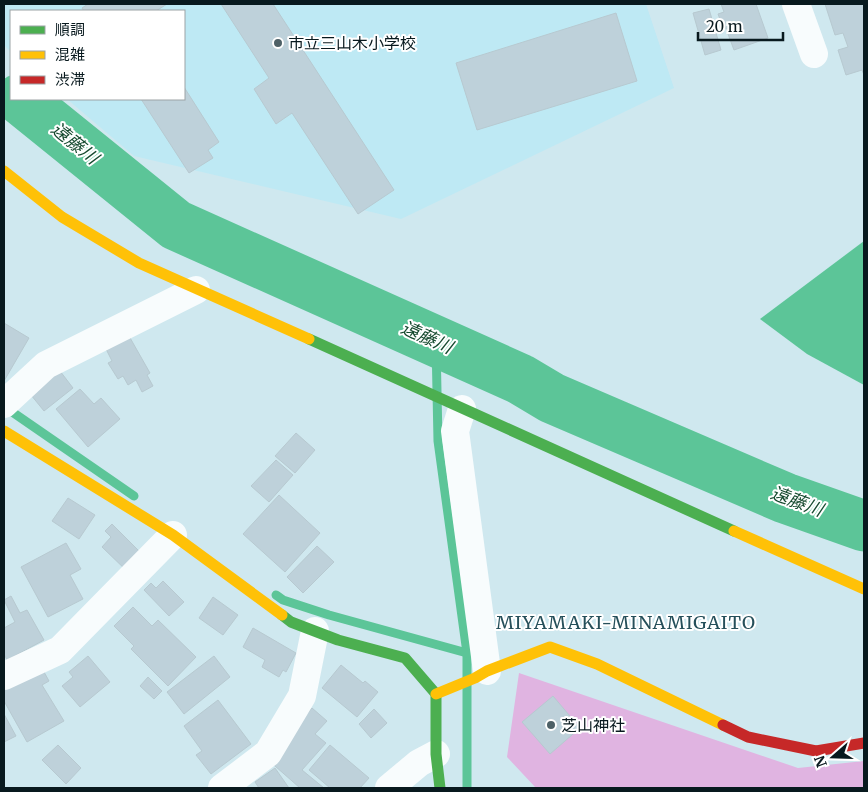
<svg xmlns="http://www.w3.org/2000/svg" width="868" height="792" viewBox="0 0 868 792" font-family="Merriweather,'Noto Sans JP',serif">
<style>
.built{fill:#bee9f4}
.forest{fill:#e0b4e1}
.water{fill:#5cc598}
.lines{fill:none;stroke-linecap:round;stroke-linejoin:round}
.stream{stroke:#5cc598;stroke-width:9}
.river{stroke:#5cc598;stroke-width:51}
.building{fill:#bed1da;stroke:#b7c9d0}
.street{stroke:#f8fcfd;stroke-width:28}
.fast{stroke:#4caf50;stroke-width:11}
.slow{stroke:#ffc107;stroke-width:11}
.jam{stroke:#c62828;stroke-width:11}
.poi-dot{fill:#4e6167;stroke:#fff;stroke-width:2}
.labels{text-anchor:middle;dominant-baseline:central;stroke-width:4;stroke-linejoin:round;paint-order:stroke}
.poi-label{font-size:16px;fill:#08191e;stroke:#fff;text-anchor:start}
.water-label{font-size:18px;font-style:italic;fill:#164a2f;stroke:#fff}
.neighbourhood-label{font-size:18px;letter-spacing:1px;fill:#254f5a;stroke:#fff}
</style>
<rect width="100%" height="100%" fill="#cfe8ef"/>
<polygon class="built" points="4,4 646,4 674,88 401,219 134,156 67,99 184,99 184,11 11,11 11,52 4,45"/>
<polygon class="forest" points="519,673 798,768 864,761 864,788 536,788 507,757"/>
<polygon class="water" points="864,241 864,385 807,354 760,319"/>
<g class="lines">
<g class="stream">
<polyline points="436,342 438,441 467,653 467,788"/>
<polyline points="5,407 134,496"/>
<polyline points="276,595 283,600 329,615 467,653"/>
</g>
<polyline class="river" points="20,99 176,225 520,379 552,398 785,498 864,526"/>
</g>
<g class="building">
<polygon points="88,4 167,4 156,11 84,11 82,8"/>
<polygon points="221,4 273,4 394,190 358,214 292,113 276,124 254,89 269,78"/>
<polygon points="721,4 756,4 768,38 734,50 725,26 723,27 718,14 724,12"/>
<polygon points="825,4 864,4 864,75 862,70 846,75 838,50 848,47 843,33 835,35"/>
<polygon points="709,9 721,50 705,55 693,13"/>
<polygon points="616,13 637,81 477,130 456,63"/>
<polygon points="184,87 219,142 208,150 213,158 189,173 141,99 184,99"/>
<polygon points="4,323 29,338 4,381"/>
<polygon points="129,336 150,373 147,375 153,386 142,392 136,380 128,385 123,376 118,379 108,363 112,361 106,349"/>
<polygon points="60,371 73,388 44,411 31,395"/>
<polygon points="80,389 94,404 101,398 120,419 88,447 56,409"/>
<polygon points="296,433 315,450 295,473 275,456"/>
<polygon points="276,460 293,475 269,502 251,486"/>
<polygon points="279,495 320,533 285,572 243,534"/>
<polygon points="68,498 95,515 79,539 52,521"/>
<polygon points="112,524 145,557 129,573 102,547 111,537 105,531"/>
<polygon points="66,543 81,569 70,575 83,599 48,617 21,567"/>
<polygon points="317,546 334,562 303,593 287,577"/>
<polygon points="163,581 184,602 169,616 144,590 151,583 156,588"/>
<polygon points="11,596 20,613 27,610 44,640 7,660 4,654 4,628 15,622 4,600"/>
<polygon points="213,597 238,615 223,635 199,618"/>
<polygon points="133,607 152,626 158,620 196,657 168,686 131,649 134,646 114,626"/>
<polygon points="253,628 296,653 286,672 283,670 279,677 262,667 265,660 243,647"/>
<polygon points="64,654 44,672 49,681 42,685 64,721 27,742 4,701 4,690"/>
<polygon points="88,656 110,682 80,707 62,686 73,677 69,672"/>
<polygon points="214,656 230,677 184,714 167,692"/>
<polygon points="341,665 363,683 365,681 378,692 357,717 322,688"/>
<polygon points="148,677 162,691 154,699 140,686"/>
<polygon points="553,696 580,728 550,754 522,722"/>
<polygon points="218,700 251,744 211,774 196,755 202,751 184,726"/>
<polygon points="312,708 327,721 315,734 326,743 302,770 324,788 300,788 267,759"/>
<polygon points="374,709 387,723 371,738 359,724"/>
<polygon points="4,714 16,736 4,742"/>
<polygon points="58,745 81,768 66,784 42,760"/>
<polygon points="330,745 369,778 360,788 330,788 309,770"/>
<polygon points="275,768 289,788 259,788 255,782"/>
</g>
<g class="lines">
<g class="street">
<polyline points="796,4 814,54"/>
<polyline points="4,404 46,365 196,290"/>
<polyline points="462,409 455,431 487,671"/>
<polyline points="4,676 60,650 173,535"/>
<polyline points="222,788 268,753 302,696 315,631"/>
<polyline points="389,788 419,763 436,754"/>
</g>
<g class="fast">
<polyline points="309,339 734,531"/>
<polyline points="282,615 291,622 338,640 405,658 436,694 436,754 440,788"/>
</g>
<g class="slow">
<polyline points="4,171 62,217 139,263 309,339"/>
<polyline points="4,431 173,535 282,615"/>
<polyline points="734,531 864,589"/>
<polyline points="436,694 475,678 487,671 550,647 597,664 723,725"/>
</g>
<polyline class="jam" points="723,725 748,737 816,751 864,743"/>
</g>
<g class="poi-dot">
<circle cx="278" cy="43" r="5"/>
<circle cx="551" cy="725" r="5"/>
</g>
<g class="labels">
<g class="poi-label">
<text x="288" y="43">市立三山木小学校</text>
<text x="561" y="725">芝山神社</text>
</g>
<g class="water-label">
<text transform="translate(75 143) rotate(39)">遠藤川</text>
<text transform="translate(427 337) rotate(24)">遠藤川</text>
<text transform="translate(797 501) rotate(20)">遠藤川</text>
</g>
<g class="neighbourhood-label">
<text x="626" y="622">MIYAMAKI-MINAMIGAITO</text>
</g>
</g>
<rect width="868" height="792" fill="none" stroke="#08191e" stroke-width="10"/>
<rect x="10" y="10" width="175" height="90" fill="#ffffff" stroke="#9ca3a5"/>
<rect x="20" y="26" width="25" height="8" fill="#4caf50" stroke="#9ca3a5"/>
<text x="55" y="35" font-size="15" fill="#08191e">順調</text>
<rect x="20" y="51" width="25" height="8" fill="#ffc107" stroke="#9ca3a5"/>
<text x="55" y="60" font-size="15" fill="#08191e">混雑</text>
<rect x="20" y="76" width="25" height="8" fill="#c62828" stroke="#9ca3a5"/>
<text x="55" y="85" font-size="15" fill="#08191e">渋滞</text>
<g transform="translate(833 757) rotate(250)" stroke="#ffffff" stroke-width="4" paint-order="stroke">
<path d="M0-4L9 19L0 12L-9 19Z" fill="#08191e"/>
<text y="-8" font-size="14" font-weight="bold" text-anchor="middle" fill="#08191e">N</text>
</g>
<path d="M698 32v8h85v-8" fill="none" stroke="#08191e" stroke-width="2.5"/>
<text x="706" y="32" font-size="15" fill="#08191e" stroke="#ffffff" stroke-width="4" paint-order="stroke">20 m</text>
</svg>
